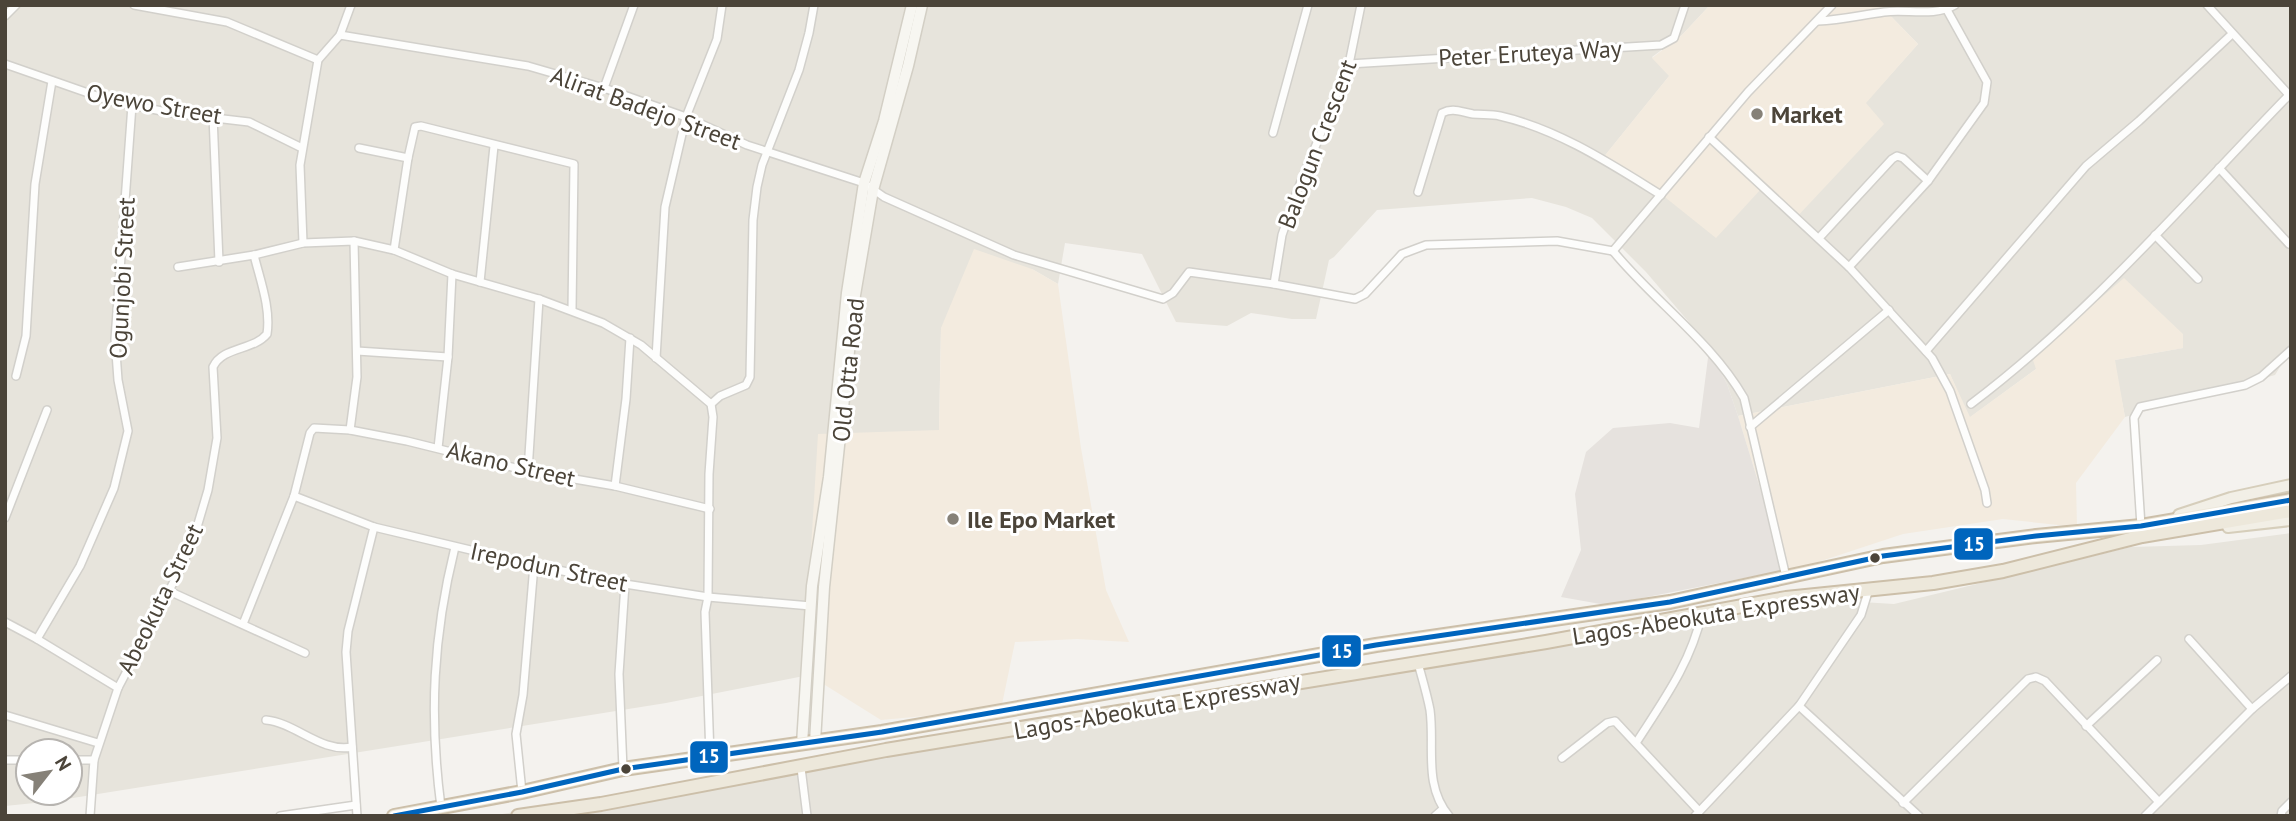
<svg xmlns="http://www.w3.org/2000/svg" width="2296" height="821" viewBox="0 0 2296 821" font-family="'PT Sans',sans-serif">
<style>
.residential{fill:#e7e4dc;fill-rule:evenodd}
.commercial{fill:#f3ebdf}
.industrial{fill:#e6e2de}
.lines{fill:none;stroke-linecap:round;stroke-linejoin:round}
.street-casing{stroke:#d2d0cb;stroke-width:10}
.secondary-casing{stroke:#d3cfc5;stroke-width:13}
.primary-casing{stroke:#d6cebb;stroke-width:14}
.highway-casing{stroke:#ccbfa9;stroke-width:16}
.street{stroke:#fdfdfc;stroke-width:7}
.secondary{stroke:#f7f6f1;stroke-width:10}
.primary{stroke:#f2efe6;stroke-width:10}
.highway{stroke:#ede8db;stroke-width:12}
.bus-1-casing{stroke:#fff;stroke-width:10}
.bus-1{stroke:#0065bd;stroke-width:5}
.poi-dot{fill:#868178;stroke:#fff;stroke-width:2.5}
.bus-dot{fill:#4b4439;stroke:#fff;stroke-width:2.5}
.labels{text-anchor:middle;dominant-baseline:central;stroke-width:6;stroke-linejoin:round;paint-order:stroke}
.street-label{font-size:24px;fill:#4b4439;stroke:#fff}
.poi-label{font-size:24px;font-weight:bold;fill:#4b4439;stroke:#fff;text-anchor:start}
.line-badge{stroke:#fff;stroke-width:2.5}
.badge-label{font-size:19px;text-anchor:middle;font-weight:bold;fill:#fff}
</style>
<rect width="100%" height="100%" fill="#f4f2ee"/>
<g class="residential">
<path d="M5,5H1710L1682,35L1652,57L1670,75L1603,158L1761,189L1883,124L1865,103L1918,44L1880,5H2291V349L2275,375L2125,417L2114,360L2183,348L2036,369L1969,418L1950,374L1738,416L1727,384L1709,350L1688,321L1646,272L1592,218L1566,207L1532,198L1377,210L1334,257L1329,260L1316,319H1292L1251,313L1227,326L1176,322L1142,254L1065,243L1058,284L1032,269L941,328L939,430L809,675L666,703L54,801L5,806ZM28,751H70V793H28Z"/>
<polygon points="2291,533 2291,816 490,816 1193,699 1549,634 1693,623 1829,600 1894,604 2131,547 2201,545"/>
</g>
<g class="commercial">
<polygon points="1710,5 1880,5 1918,44 1866,103 1884,124 1794,220 1761,189 1716,238 1661,194 1602,159 1669,76 1652,58 1682,35"/>
<polygon points="974,249 1032,269 1058,284 1081,448 1106,590 1129,642 1077,639 1015,642 1001,709 881,720 809,675 804,664 818,434 939,430 941,328"/>
<polygon points="2124,278 2183,334 2183,348 2115,360 2125,417 2076,483 2077,527 2003,519 1903,534 1812,564 1785,570 1738,416 1950,374 1970,417 2036,369 2032,357"/>
</g>
<polygon class="industrial" points="1709,350 1727,384 1738,416 1785,570 1606,605 1561,597 1581,550 1575,494 1586,452 1613,428 1670,423 1699,428"/>
<g class="lines">
<g class="street-casing">
<g id="street">
<polyline points="134,5 227,22 318,60"/>
<polyline points="2207,5 2291,97"/>
<polyline points="5,16 16,5"/>
<path d="M1818,21C1841,20 1861,15 1884,12C1907,9 1934,17 1955,5"/>
<polyline points="340,35 528,66 604,88 686,117 747,145 864,183 884,197 1014,255 1163,299 1173,293 1189,272 1274,284 1355,299 1365,294 1402,254 1426,245 1557,241 1613,251"/>
<polyline points="5,64 111,101 172,113 249,122 302,148"/>
<polyline points="1349,64 1661,45 1674,38 1685,5"/>
<polyline points="604,88 634,5"/>
<polyline points="213,116 219,262"/>
<polyline points="1273,133 1308,5"/>
<polyline points="1709,137 1849,267 1932,358 1950,391 1985,490 1987,503"/>
<polyline points="359,148 408,158"/>
<polyline points="2219,168 2289,244"/>
<path d="M1418,192L1442,113C1453,107 1461,112 1473,114C1482,115 1491,114 1500,116C1558,129 1611,164 1661,195"/>
<polyline points="2155,235 2198,279"/>
<polyline points="1819,238 1892,159 1897,156 1903,158 1928,181"/>
<polyline points="303,243 300,165 318,60 340,35 351,5"/>
<polyline points="394,250 408,158 415,127 421,126 574,164 572,310"/>
<path d="M1613,251C1654,301 1711,341 1744,398L1786,577"/>
<polyline points="1613,251 1748,92 1832,5"/>
<polyline points="178,267 254,255"/>
<polyline points="1849,267 1928,181 1984,103 1987,82 1947,10"/>
<polyline points="480,282 494,146"/>
<polyline points="1274,284 1282,235 1296,194 1349,64 1361,5"/>
<polyline points="357,351 448,357"/>
<polyline points="1926,351 2086,166 2139,121 2232,34"/>
<polyline points="656,358 665,207 686,117 717,39 722,5"/>
<polyline points="16,376 26,336 35,184 52,81"/>
<polyline points="711,404 720,396 746,385 750,377 753,220 757,187 762,165 799,70 809,33 814,5"/>
<path d="M1971,404C2089,315 2186,201 2289,95"/>
<polyline points="1750,427 1889,310"/>
<polyline points="350,430 357,377 354,241"/>
<polyline points="438,448 448,357 452,274"/>
<polyline points="528,471 539,299"/>
<polyline points="615,486 626,399 630,338"/>
<polyline points="294,496 374,527 534,565 625,584 708,597 811,606"/>
<polyline points="5,518 47,410"/>
<polyline points="2141,526 2134,418 2140,407 2245,385 2261,377 2291,350"/>
<polyline points="169,591 305,653"/>
<polyline points="5,622 37,639 118,688"/>
<polyline points="243,624 294,496 310,433 314,428 350,430 407,441 528,471 615,486 710,509"/>
<polyline points="37,639 80,566 114,488 128,431 118,380 115,339 132,105"/>
<polyline points="2189,639 2252,709"/>
<path d="M1418,663C1422,678 1427,694 1430,710C1435,746 1423,785 1449,816"/>
<polyline points="1799,706 1919,816"/>
<polyline points="5,715 98,743"/>
<path d="M266,720C296,723 321,753 352,747"/>
<polyline points="2086,726 2157,660"/>
<path d="M1636,743C1663,701 1691,663 1702,613"/>
<polyline points="1562,758 1607,723 1615,721 1699,811"/>
<polyline points="5,760 28,760"/>
<polyline points="70,760 94,760"/>
<polyline points="801,768 807,816"/>
<polyline points="623,769 619,674 625,584"/>
<polyline points="522,792 516,734 523,695 534,565"/>
<polyline points="1903,803 2028,679 2036,677 2045,681 2159,802"/>
<path d="M441,807C429,715 433,636 455,547"/>
<path d="M90,816L94,760L118,688L183,564L195,534L208,490L217,438L213,367C223,346 253,351 267,334C271,308 260,280 254,255L303,243L354,241L394,250L452,274L539,299L603,323L641,345L711,404L713,417L709,474L708,597L705,612L710,756"/>
<polyline points="280,816 356,805"/>
<polyline points="357,816 346,652 348,631 374,527"/>
<polyline points="1435,816 1443,809"/>
<polyline points="1695,816 1799,706 1861,615 1869,589"/>
<polyline points="2145,816 2252,709 2291,676"/>
<polyline points="2281,816 2282,811 2291,802"/>
</g>
</g>
<g class="secondary-casing">
<g id="secondary">
<polyline points="815,742 824,587 855,295 873,190 908,66 922,5"/>
<polyline points="802,744 812,586 829,477 847,293 864,183 884,121 912,5"/>
</g>
</g>
<g class="primary-casing">
<g id="primary">
<polyline points="2179,515 2231,498 2291,485"/>
<polyline points="2228,527 2291,520"/>
</g>
</g>
<g class="highway-casing">
<g id="highway">
<polyline points="394,816 522,792 623,769 882,732 1376,645 1670,602 1883,556 2036,536 2141,526 2291,500"/>
<polyline points="518,816 601,804 886,750 1546,642 1786,598 1933,583 2003,571 2142,536 2291,511"/>
</g>
</g>
<use href="#street" class="street"/>
<use href="#secondary" class="secondary"/>
<use href="#primary" class="primary"/>
<use href="#highway" class="highway"/>
<g class="bus-1-casing">
<polyline id="bus-1" points="394,816 522,792 623,769 882,732 1376,645 1670,602 1883,556 2036,536 2141,526 2291,500"/>
</g>
<use href="#bus-1" class="bus-1"/>
</g>
<g class="poi-dot">
<circle cx="1757" cy="114" r="7"/>
<circle cx="953" cy="519" r="7"/>
</g>
<g class="bus-dot">
<circle cx="1875" cy="558" r="6"/>
<circle cx="626" cy="769" r="6"/>
</g>
<g class="labels">
<g class="street-label">
<text transform="translate(1530 53) rotate(-3)">Peter Eruteya Way</text>
<text transform="translate(154 104) rotate(10)">Oyewo Street</text>
<text transform="translate(646 108) rotate(20)">Alirat Badejo Street</text>
<text transform="translate(1317 144) rotate(-69)">Balogun Crescent</text>
<text transform="translate(122 278) rotate(-87)">Ogunjobi Street</text>
<text transform="translate(848 370) rotate(-84)">Old Otta Road</text>
<text transform="translate(511 464) rotate(13)">Akano Street</text>
<text transform="translate(549 567) rotate(12)">Irepodun Street</text>
<text transform="translate(160 599) rotate(-64)">Abeokuta Street</text>
<text transform="translate(1716 614) rotate(-9)">Lagos-Abeokuta Expressway</text>
<text transform="translate(1157 706) rotate(-10)">Lagos-Abeokuta Expressway</text>
</g>
<g class="poi-label">
<text x="1771" y="114">Market</text>
<text x="967" y="519">Ile Epo Market</text>
</g>
</g>
<g class="line-badge">
<rect x="1953" y="527" width="41" height="34" rx="7" fill="#0065bd"/>
<rect x="1321" y="634" width="41" height="34" rx="7" fill="#0065bd"/>
<rect x="689" y="740" width="40" height="34" rx="7" fill="#0065bd"/>
</g>
<g class="badge-label">
<text x="1974" y="551">15</text>
<text x="1342" y="658">15</text>
<text x="709" y="763">15</text>
</g>
<rect width="2296" height="821" fill="none" stroke="#4b4439" stroke-width="14"/>
<g transform="translate(49 772) rotate(59)"><circle r="33" fill="#ffffff" stroke="#b7b4b0" stroke-width="2"/>
<path d="M0-5L12 26L0 18L-12 26Z" fill="#868178"/>
<text y="-10" font-size="19" font-weight="bold" text-anchor="middle" fill="#4b4439">N</text>
</g>
</svg>
